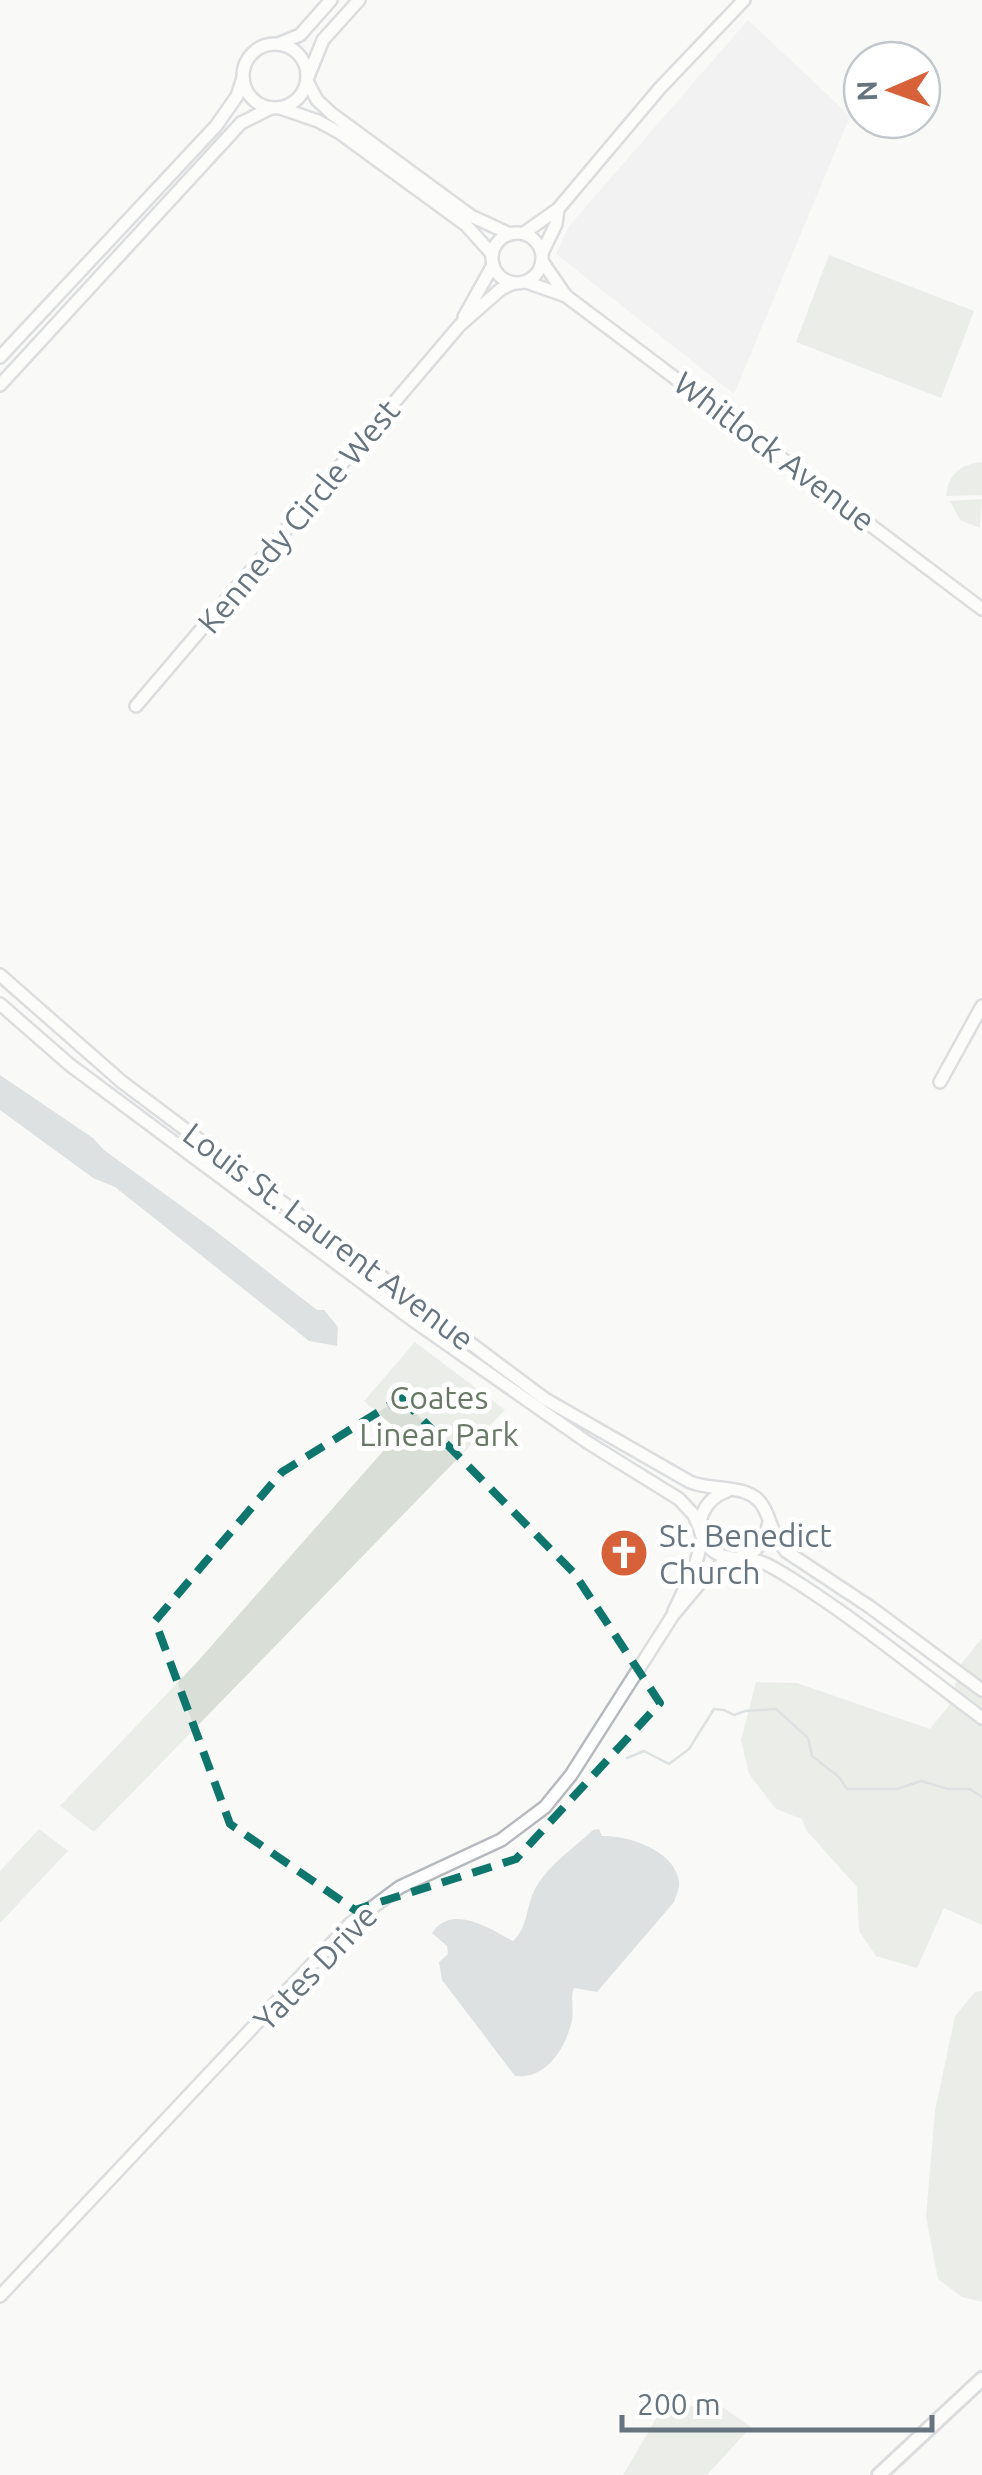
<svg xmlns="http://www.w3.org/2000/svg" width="982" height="2475" viewBox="0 0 982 2475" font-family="Ubuntu,sans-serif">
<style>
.built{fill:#e7e8e8}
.green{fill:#d9ded7}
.water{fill:#bac4c8}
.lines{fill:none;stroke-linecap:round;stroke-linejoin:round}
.stream{stroke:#bac4c8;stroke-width:2.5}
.secondary-casing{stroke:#b6babf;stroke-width:16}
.primary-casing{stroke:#b4b9bd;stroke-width:18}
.secondary{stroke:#fff;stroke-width:11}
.primary{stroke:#fff;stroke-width:12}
.marked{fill:none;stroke:#0f766e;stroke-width:8;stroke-dasharray:20 12;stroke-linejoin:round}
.labels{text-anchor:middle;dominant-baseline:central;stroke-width:10;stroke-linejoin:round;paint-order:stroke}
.street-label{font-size:32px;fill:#667480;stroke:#fff}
.park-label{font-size:32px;fill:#687965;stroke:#fff}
.poi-label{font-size:32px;fill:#667480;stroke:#fff;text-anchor:start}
</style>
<rect width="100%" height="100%" fill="#f9f9f7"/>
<polygon class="built" points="748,20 850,116 734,394 556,254 569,226"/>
<g class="green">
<polygon points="829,255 974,311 941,398 796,342"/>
<path d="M982,462V495L946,496C948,474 961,464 982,462Z"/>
<polygon points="982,499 980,528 960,520 950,501"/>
<polygon points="415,1342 505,1410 94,1832 60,1806 198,1661 400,1432 364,1401"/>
<polygon points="982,1638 982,1925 944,1908 917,1968 876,1956 859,1931 857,1887 806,1830 802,1819 776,1809 749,1774 741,1740 756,1682 797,1683 930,1729 950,1704 961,1664"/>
<polygon points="39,1829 68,1851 0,1923 0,1871"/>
<polygon points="982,1991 982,2302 962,2297 938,2279 926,2217 935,2111 955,2016 975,1992"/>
<polygon points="678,2406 721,2406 751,2427 707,2475 623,2475 657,2417"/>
</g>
<g class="water">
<polygon points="0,1075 93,1138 104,1150 213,1229 317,1310 324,1310 338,1327 337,1346 309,1341 115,1187 93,1178 0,1110"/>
<path d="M599,1829L602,1836C626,1835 671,1849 678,1877C681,1886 677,1893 674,1902L597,1992L574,1988C570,1999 574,2009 572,2020C566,2048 546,2080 515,2076L442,1980L439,1962L448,1954L447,1946L432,1933C452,1903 490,1929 513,1941C528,1928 526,1906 535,1889C549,1864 573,1849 593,1830Z"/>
</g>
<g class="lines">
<polyline class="stream" points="627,1758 644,1751 669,1764 689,1749 714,1709 724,1710 734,1715 745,1711 776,1709 808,1738 812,1756 839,1777 847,1789 897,1789 921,1781 948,1789 970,1789 982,1797"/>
<g class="secondary-casing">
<g id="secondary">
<polyline points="278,44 300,35 331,0"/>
<circle cx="275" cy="76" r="32"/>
<polyline points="308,77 323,40 359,0"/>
<polyline points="308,83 317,100 332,114 471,216 510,234"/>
<polyline points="280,108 318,121 340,133 466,225 492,254"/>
<circle cx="517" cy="258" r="25"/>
<polyline points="524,233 558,209 660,88 744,0"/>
<polyline points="542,253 556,224 558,209"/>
<polyline points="542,261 566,296"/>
<polyline points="526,282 566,296 982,609"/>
<polyline points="464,317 493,265"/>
<polyline points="0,357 216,126 237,96 243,78"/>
<polyline points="0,385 241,123 271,108"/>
<polyline points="136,706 460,325 501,289 514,283"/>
<path d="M0,975L122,1082L545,1399L690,1482C713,1492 751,1482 764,1508C772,1524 774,1539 787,1552L870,1607L982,1690"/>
<polyline points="0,1004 70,1065 414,1321 587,1442 679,1499 694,1515 702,1534"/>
<polyline points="940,1082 982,1006"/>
<path d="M727,1491C705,1499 691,1524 707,1545C720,1562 739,1556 757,1561C767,1563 775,1569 784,1574C854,1617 916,1669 982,1718"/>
<path d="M740,1557C756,1553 767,1541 768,1525"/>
<polyline points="674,1611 694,1569 703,1538"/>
<polyline points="0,2296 350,1924 400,1887 501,1840 545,1807 571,1775 673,1615 705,1577 729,1558"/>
</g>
</g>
<g class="primary-casing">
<polyline id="primary" points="879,2475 982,2379"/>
</g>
<use href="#secondary" class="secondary"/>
<use href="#primary" class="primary"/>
</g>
<path d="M0 0H982V2475H0ZM401,1398L574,1573L660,1703L516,1859L355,1910L230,1824L155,1621L282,1472Z" fill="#f9f9f7" fill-opacity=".55" fill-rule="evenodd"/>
<path class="marked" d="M401,1398L574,1573L660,1703L516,1859L355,1910L230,1824L155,1621L282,1472Z"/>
<defs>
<g id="church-disc" transform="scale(2.5)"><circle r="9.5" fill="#d76239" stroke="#fff"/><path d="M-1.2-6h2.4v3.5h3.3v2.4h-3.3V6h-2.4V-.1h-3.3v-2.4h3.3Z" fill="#fff"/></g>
</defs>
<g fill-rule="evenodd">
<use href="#church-disc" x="624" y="1553"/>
</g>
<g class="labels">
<g class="street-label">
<text transform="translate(775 451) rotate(37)">Whitlock Avenue</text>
<text transform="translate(298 516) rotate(-50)">Kennedy Circle West</text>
<text transform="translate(329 1236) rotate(37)">Louis St. Laurent Avenue</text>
<text transform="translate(315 1967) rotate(-46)">Yates Drive</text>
</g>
<g class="park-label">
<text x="439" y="1397">Coates<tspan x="439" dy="37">Linear Park</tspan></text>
</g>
<g class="poi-label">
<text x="659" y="1535">St. Benedict<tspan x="659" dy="37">Church</tspan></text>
</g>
</g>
<g transform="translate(892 90) rotate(268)"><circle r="48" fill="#ffffff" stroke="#c2c7cc" stroke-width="2.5"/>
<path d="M0-8L18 38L0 25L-18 38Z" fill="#d76239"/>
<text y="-15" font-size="28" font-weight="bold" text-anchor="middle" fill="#667480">N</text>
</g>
<path d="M622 2415v15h310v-15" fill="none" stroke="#667480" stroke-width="5"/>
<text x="637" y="2415" font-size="30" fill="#667480" stroke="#ffffff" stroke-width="8" paint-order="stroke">200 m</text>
</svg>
